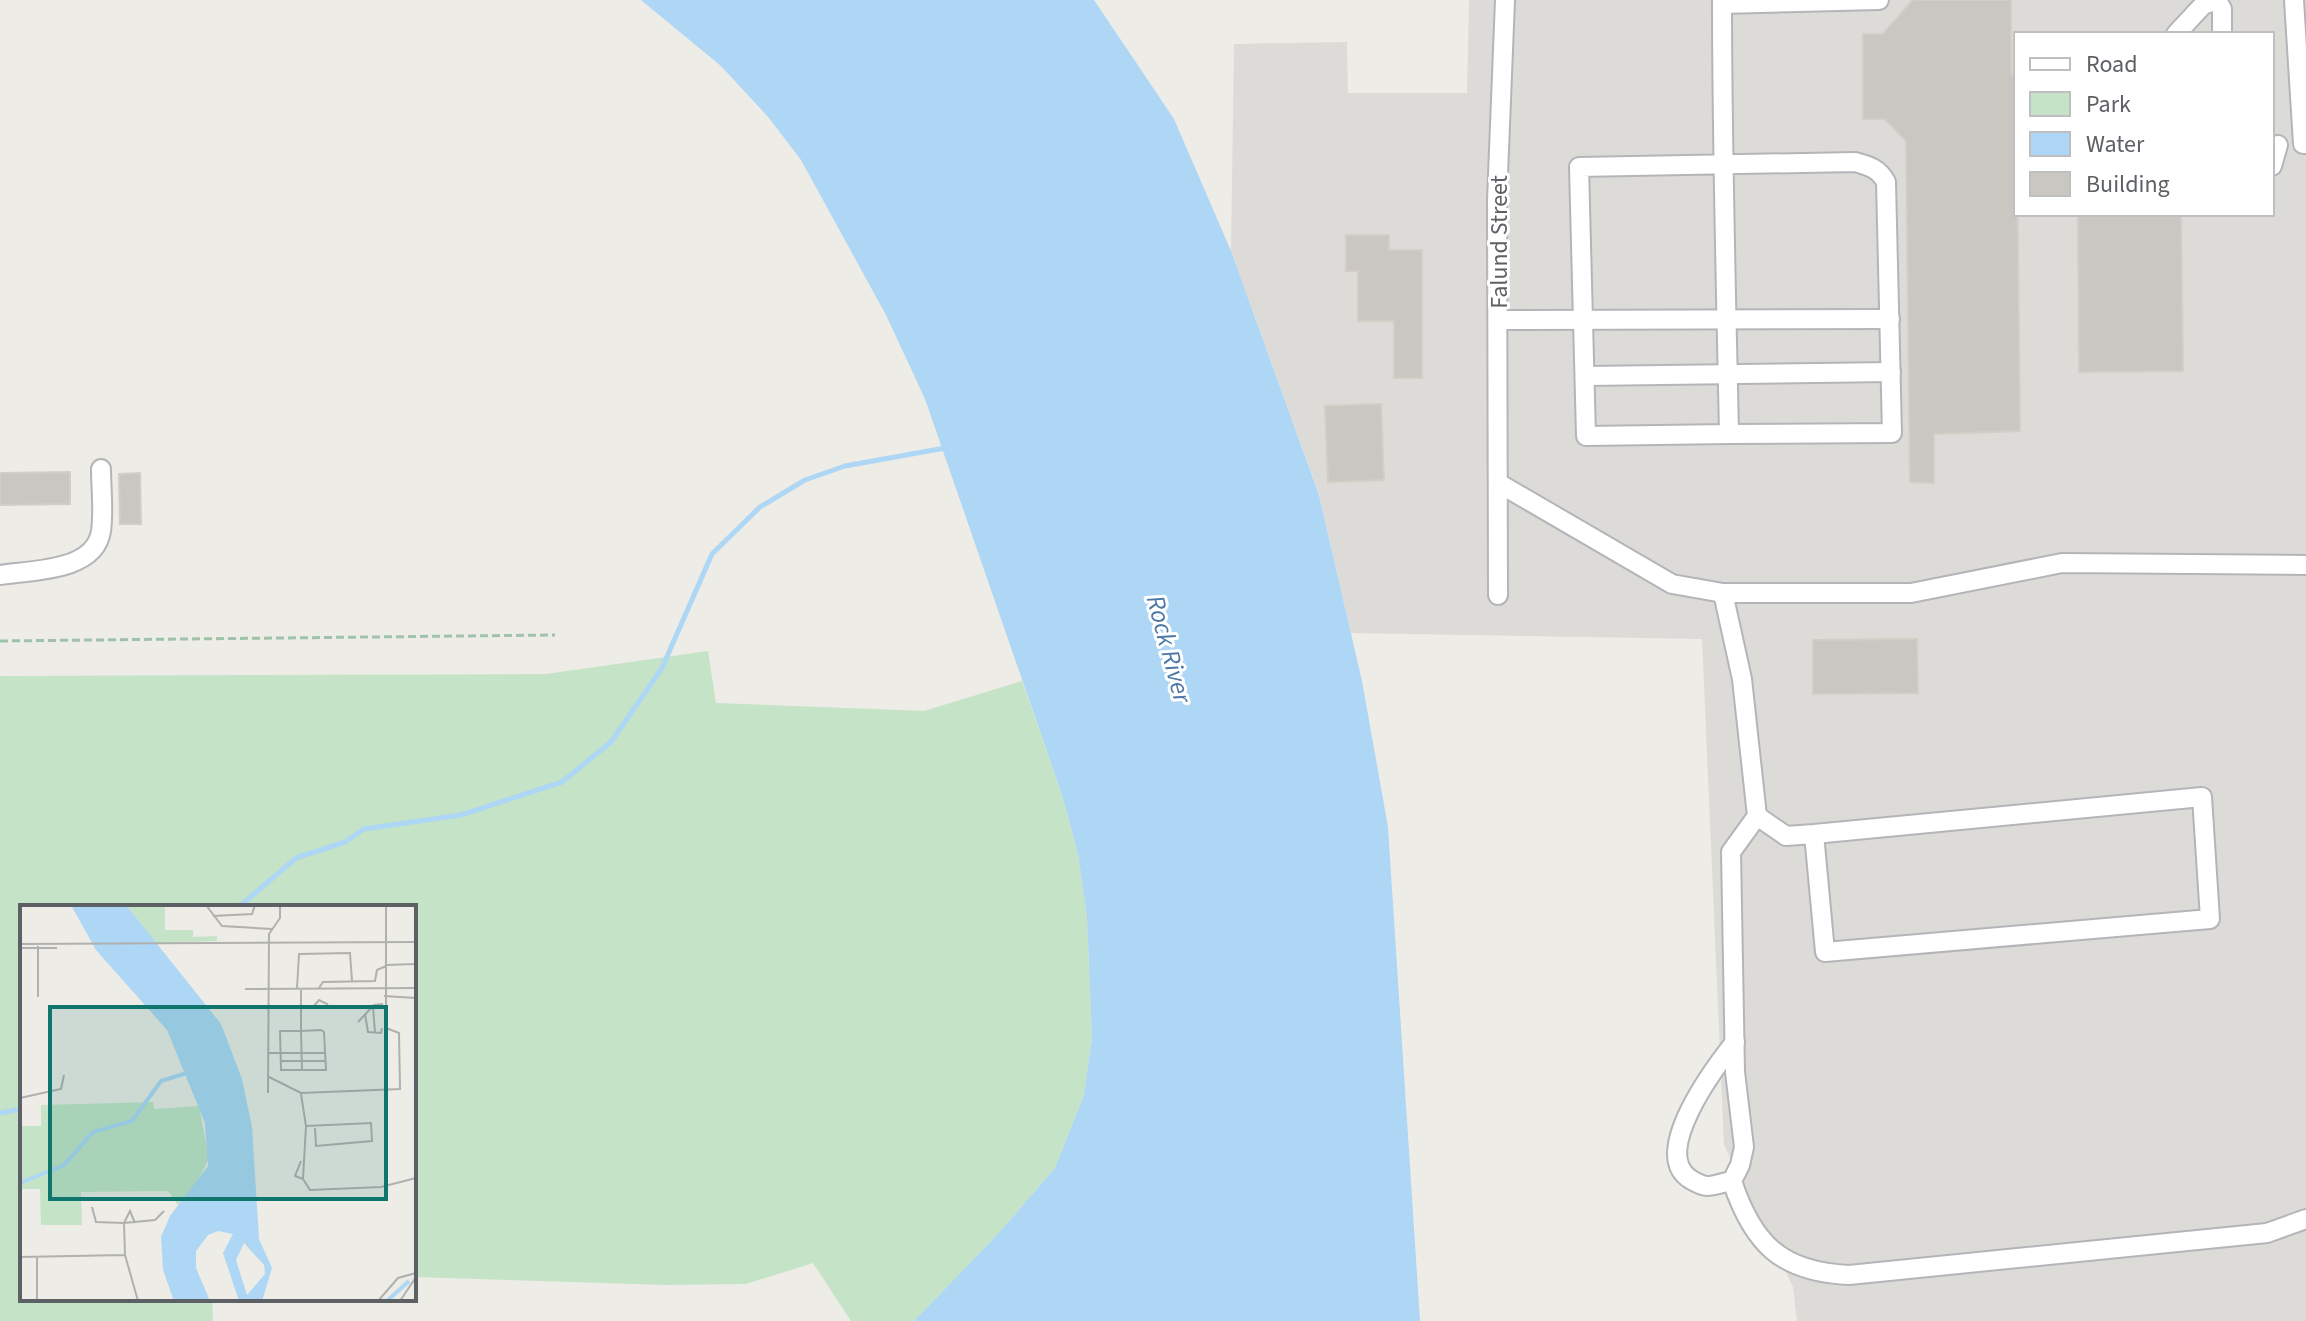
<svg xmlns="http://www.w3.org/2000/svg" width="2306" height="1321" viewBox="0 0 2306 1321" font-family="'Source Sans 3',sans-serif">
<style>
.industrial{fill:#dddbd8;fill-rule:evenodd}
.green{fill:#c5e3c6}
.water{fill:#aed6f5}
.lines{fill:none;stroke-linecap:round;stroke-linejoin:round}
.stream{stroke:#aed6f5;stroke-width:5}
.building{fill:#cac7c2;stroke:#d2cec5;stroke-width:2}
.minor-casing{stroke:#b3b5b9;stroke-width:22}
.path{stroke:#9fc3aa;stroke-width:3;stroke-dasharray:8 4;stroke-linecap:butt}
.minor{stroke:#fff;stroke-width:18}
.labels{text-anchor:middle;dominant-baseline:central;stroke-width:6;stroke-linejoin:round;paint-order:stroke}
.street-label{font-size:24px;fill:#5d6064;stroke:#fff}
.water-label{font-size:26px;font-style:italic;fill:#4c78a6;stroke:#fff}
.inset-river{fill:none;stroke:#aed6f5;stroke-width:4}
.inset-road{fill:none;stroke:#b0b0ae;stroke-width:2}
.view{fill:#0f766e;fill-opacity:0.15;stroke:#0f766e;stroke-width:4}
.inset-edge{fill:none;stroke:#5d6064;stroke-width:4}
</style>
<rect width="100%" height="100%" fill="#eeece6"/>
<path class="industrial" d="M1469,0H2306V1321H1797L1793,1287L1724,1145L1702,639L1351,633L1319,494L1231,251L1234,44L1347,42L1348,93H1467ZM2016,34H2272V214H2016Z"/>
<polygon class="green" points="708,651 716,703 924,711 1022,681 1063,798 1078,854 1087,917 1092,1038 1084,1095 1055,1168 997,1235 914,1321 851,1321 813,1263 746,1284 665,1285 414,1277 414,907 22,907 22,1299 212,1299 213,1321 0,1321 0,676 546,674"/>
<polygon class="water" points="641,0 1094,0 1174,119 1231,251 1319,495 1362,681 1388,827 1420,1321 914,1321 997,1235 1055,1168 1084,1095 1092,1038 1087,917 1078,854 1063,798 925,399 886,315 801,160 769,118 721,66"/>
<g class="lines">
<g class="stream">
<polyline points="239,907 296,858 345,842 364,829 461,815 562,782 611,742 662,668 712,554 760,507 805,480 845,466 945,448"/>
<polyline points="0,1113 22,1109"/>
</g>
</g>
<g class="building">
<polygon points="1913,0 2011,0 2011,74 2016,80 2020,431 1934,434 1934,483 1910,482 1906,141 1885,119 1863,119 1863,34 1883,34"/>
<polygon points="2078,214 2181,214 2183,371 2079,372"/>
<polygon points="1346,235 1389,235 1389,250 1422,250 1422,378 1394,378 1394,321 1358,321 1358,271 1346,271"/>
<polygon points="1381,404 1384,480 1328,482 1325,406"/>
<polygon points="70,472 70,504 0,505 0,473"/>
<polygon points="140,473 141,524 120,524 119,474"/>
<polygon points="1917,639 1918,693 1813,694 1813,640"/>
</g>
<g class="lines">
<g class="minor-casing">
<g id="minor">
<path d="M1722,0C1722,145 1726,289 1729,434L1892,433L1886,182C1879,169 1870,166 1855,162L1579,167L1586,436L1729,434"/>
<polyline points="2217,0 2222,9 2222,34"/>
<polyline points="2294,0 2303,144 2306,144"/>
<polyline points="1722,4 1879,0"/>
<polyline points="2176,34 2203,5 2217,0"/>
<polyline points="2272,166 2278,145"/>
<polyline points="1499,320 1890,319"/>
<polyline points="1585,376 1891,372"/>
<polyline points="1500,484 1672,584 1723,593 1911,593 2062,563 2306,565"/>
<path d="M0,575C31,570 95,572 101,531C104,511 101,489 101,469"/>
<path d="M1723,593L1742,679L1757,816L1731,852L1735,1072L1744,1147L1740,1165L1732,1181C1753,1244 1781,1272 1849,1275L2267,1233L2306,1219"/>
<polyline points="1498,595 1497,200 1505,0"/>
<polyline points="1757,816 1786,836 1814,834 2202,797 2210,919 1825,952 1814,834"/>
<path d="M1732,1181C1724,1182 1715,1186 1707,1186C1702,1186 1695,1182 1690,1179C1650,1153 1715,1067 1735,1042"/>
</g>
</g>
<polyline class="path" points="0,641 555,635"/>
<use href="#minor" class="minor"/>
</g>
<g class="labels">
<g class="street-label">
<text transform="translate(1499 242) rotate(-90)">Falund Street</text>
</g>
<g class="water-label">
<text transform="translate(1169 649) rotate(75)">Rock River</text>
</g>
</g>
<g transform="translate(20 905)">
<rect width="396" height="396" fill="#eeece6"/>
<path d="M106,0H145V25H173V32L197,31V36L135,38ZM133,197L134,204L179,201L189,253L175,282L158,300L148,286L61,287L62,320H21L20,284H0V221H21V200Z" fill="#c5e3c6"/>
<path d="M51,0H106L201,119L222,174L232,222L239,334L252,363L242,396H219L203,348L213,329L198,326L188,330L176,346V363L190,396H154L143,365L141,332L150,311L188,261L185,218L147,125L76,45ZM224,338L244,360L245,369L227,390L216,355Z" fill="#aed6f5" fill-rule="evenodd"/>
<path class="inset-river" d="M0,278L44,260L73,227L112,216L141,176L170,167M367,396L389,376"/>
<path class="inset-road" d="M186,0L202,21L252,24M193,11L232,9L235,0M0,39L396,37M0,43H37M366,60L396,59M277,83L279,49L330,48L332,76M281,83V126L282,165H306L304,127L301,125L281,126H260L261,165H282M299,83L303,77L355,76L357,65L366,61M225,84L396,83M364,91L396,93M18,92V41M281,102H304L307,99L299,95L293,102M353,102L355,127M345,109L348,127L361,128L362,123M338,117L354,100L363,99M248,148H306M261,156H306M249,172L281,188L380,184L379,128L366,123V0M248,188L249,29L260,13V0M281,189L286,221L283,274L290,285L361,282L396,273M0,193L41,184L44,170M286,221L351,218L352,236L296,241L295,223M281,256L275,271L283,274M72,302L76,317L104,318L110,306L115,318M0,352L105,350M17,352V396M118,396L105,350L104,318L135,315L144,306M358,396L378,373L396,368M380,396L396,372"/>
<path class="view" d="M30,102H366V294H30Z"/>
<rect width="396" height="396" class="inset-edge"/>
</g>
<rect x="2014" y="32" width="260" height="184" fill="#ffffff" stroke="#bebfc1" stroke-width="2"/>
<rect x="2030" y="58" width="40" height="12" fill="#ffffff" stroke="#bebfc1" stroke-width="2"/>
<text x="2086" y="72" font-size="24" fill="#5d6064">Road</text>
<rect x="2030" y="92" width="40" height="24" fill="#c5e3c6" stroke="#bebfc1" stroke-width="2"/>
<text x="2086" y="112" font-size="24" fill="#5d6064">Park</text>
<rect x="2030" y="132" width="40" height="24" fill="#aed6f5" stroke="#bebfc1" stroke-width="2"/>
<text x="2086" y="152" font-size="24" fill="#5d6064">Water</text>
<rect x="2030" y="172" width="40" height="24" fill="#cac7c2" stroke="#bebfc1" stroke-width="2"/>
<text x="2086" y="192" font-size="24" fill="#5d6064">Building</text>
</svg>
